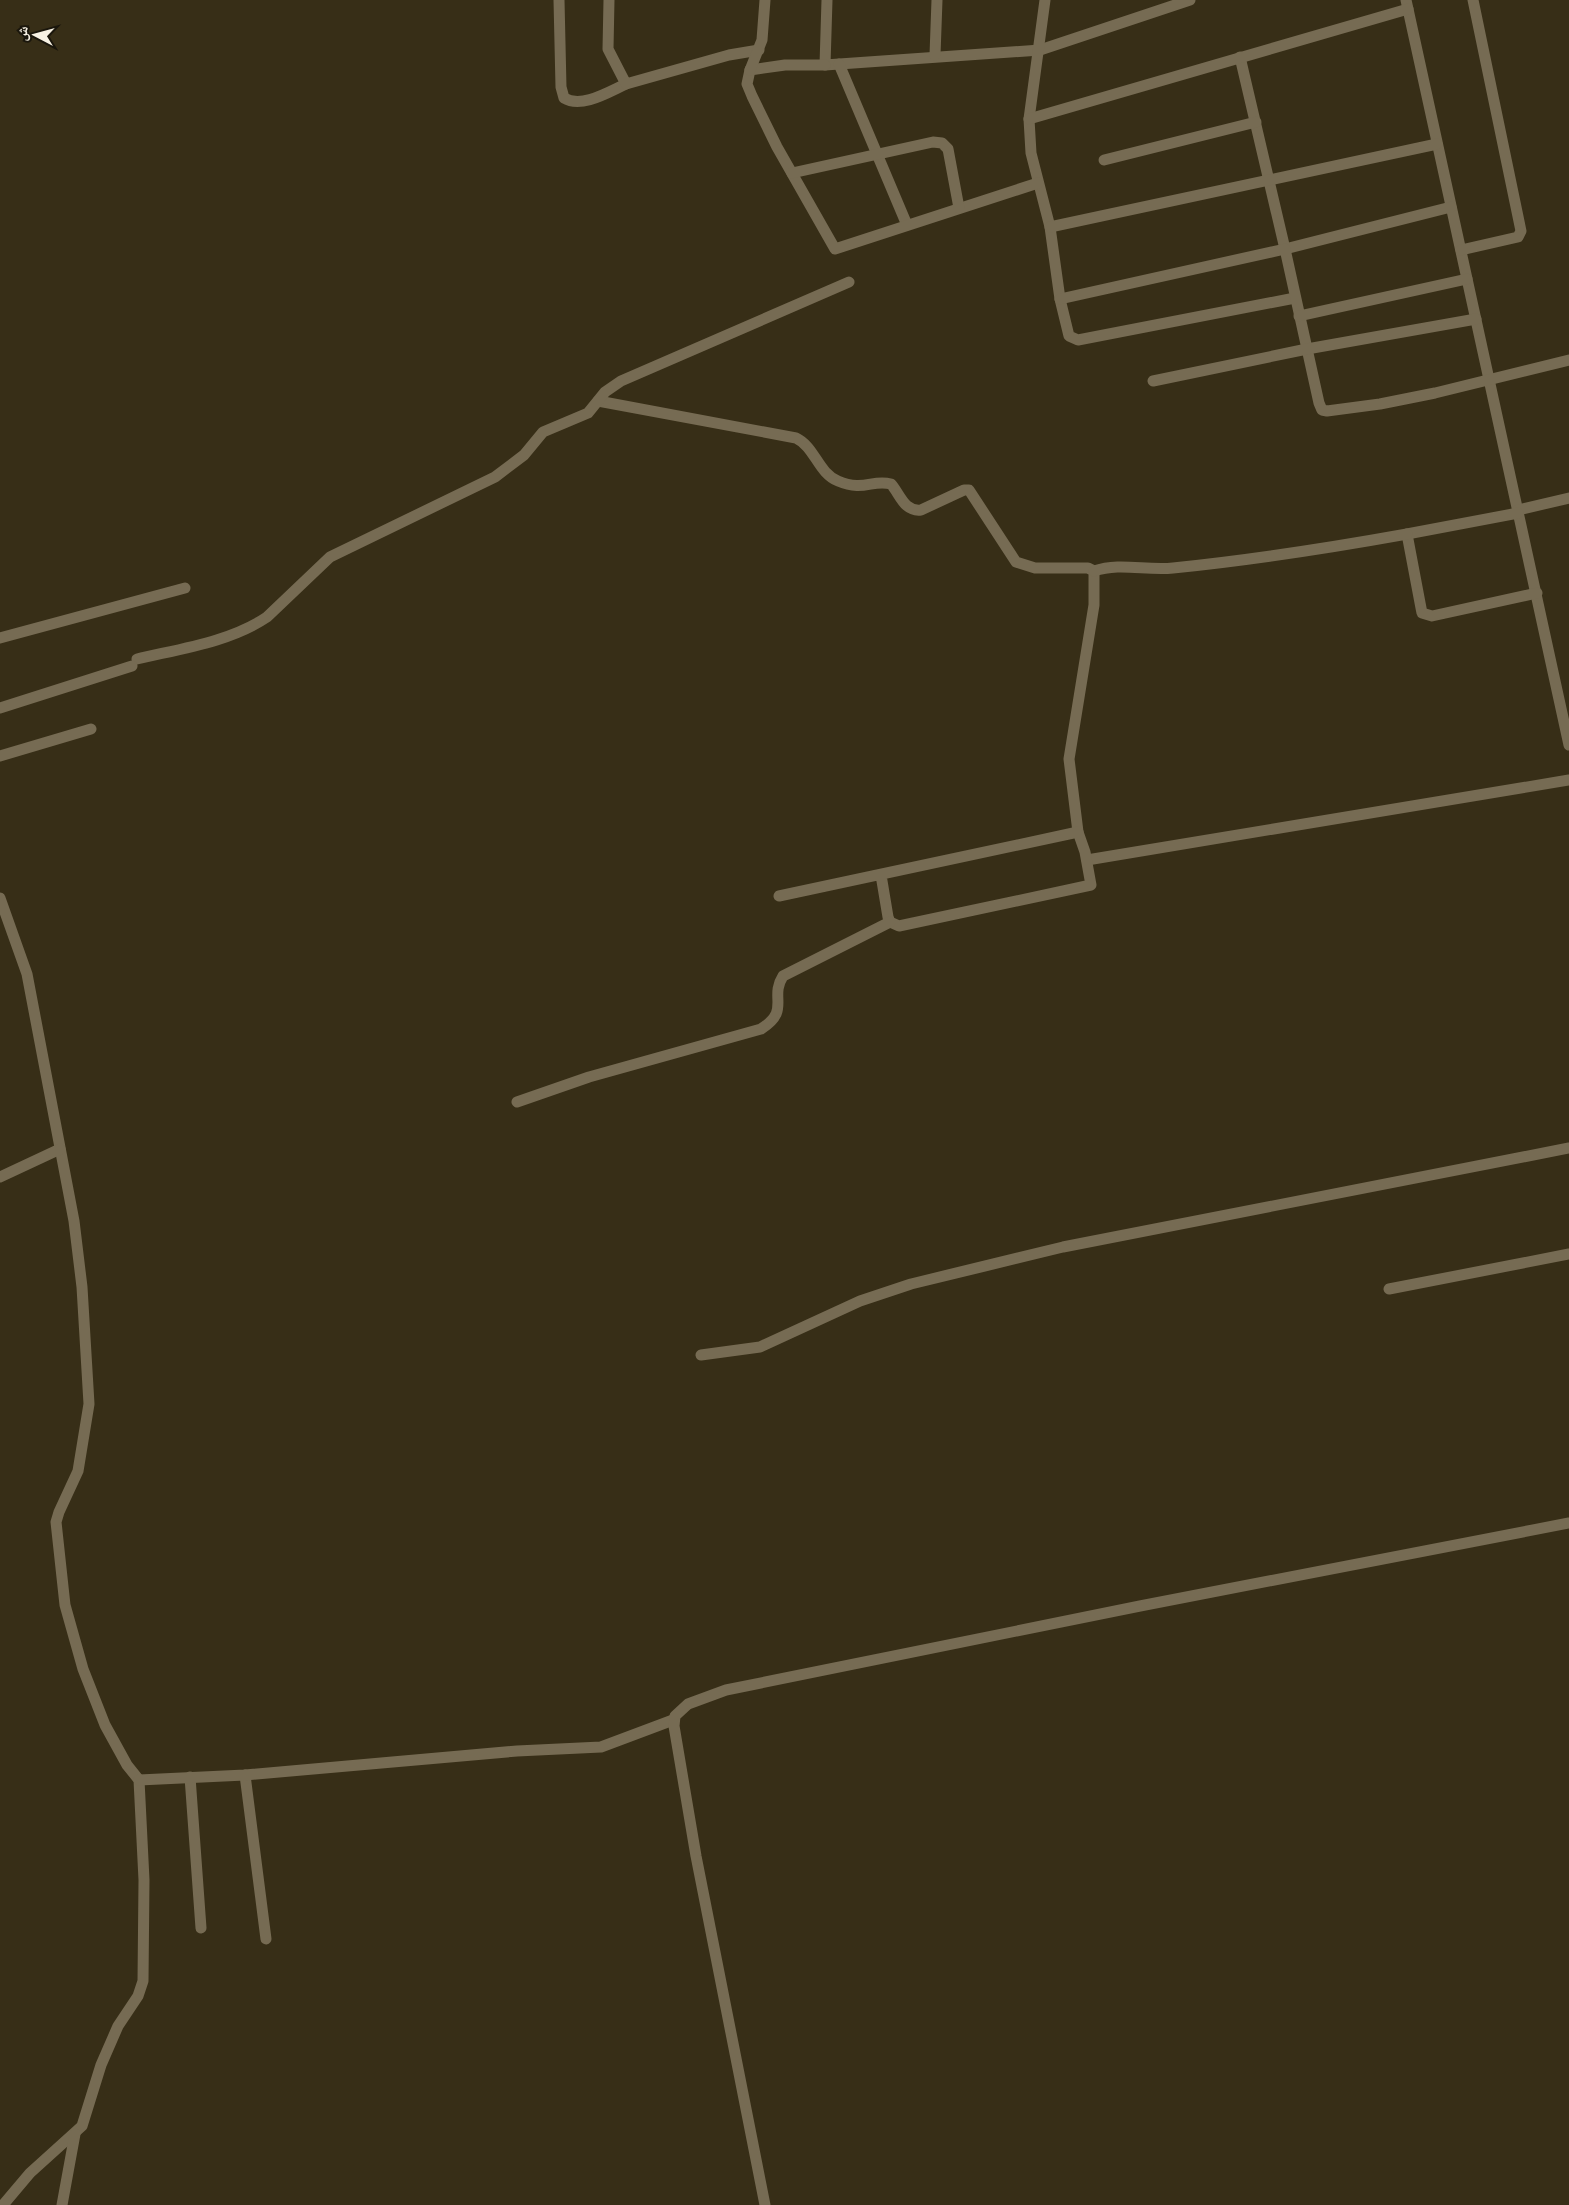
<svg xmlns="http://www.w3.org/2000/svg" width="1569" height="2205" viewBox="0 0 1569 2205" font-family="'Varela Round','Noto Naskh Arabic',sans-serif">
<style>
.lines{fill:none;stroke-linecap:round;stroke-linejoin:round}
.minor{stroke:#766b53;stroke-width:11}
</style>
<rect width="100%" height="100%" fill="#372e17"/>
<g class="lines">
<g class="minor">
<path d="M559,0L561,87L564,98C582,109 610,91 626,84"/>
<polyline points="609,0 608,49 626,84 729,55 759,50"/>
<polyline points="827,0 825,65 1040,50 1190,0"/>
<polyline points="1045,0 1029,119 1031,153 1050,227 1060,299 1069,336 1078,340 1295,298"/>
<polyline points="1406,0 1569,745"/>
<polyline points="935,55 937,0"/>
<polyline points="1240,57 1285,249 1451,207"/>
<polyline points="839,64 907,225"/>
<polyline points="825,65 785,65 750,70 747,84 752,96 777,147 835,249 1038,183"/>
<polyline points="750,70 762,40 765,0"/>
<polyline points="1029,119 1408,9"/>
<polyline points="1104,160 1256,122"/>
<polyline points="792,173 933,142 942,143 948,149 959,208"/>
<polyline points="1050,227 1437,144"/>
<polyline points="1461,250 1518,237 1521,231 1473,0"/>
<polyline points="1060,299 1285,249 1319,403 1322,410 1327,411 1380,404 1435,393 1569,360"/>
<polyline points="1299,316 1467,279"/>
<polyline points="1153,381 1307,349 1476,319"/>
<path d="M598,401L796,438C815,447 818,473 838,481C864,492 872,479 891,484C900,494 904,512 921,510L964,490H969L1016,562L1035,568H1088L1094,571V605L1069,759L1078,832"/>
<polyline points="1518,510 1569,498"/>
<polyline points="1518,513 1407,534 1421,608 1422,613 1432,616 1537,593"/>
<path d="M1094,571C1120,562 1146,571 1173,568C1252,560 1329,548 1407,534"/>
<polyline points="0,638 185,588"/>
<path d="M137,659C179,649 230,642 267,617L330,557L495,477L524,455L543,432L588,413L605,392L621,381L849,282"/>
<polyline points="0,708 132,666"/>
<polyline points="0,756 91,729"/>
<polyline points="1087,860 1569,780"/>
<polyline points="779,896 1078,832 1085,852 1091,885 899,926 890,922 888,917 881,875"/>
<polyline points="0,898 27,974 74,1221 82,1287 89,1404 78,1471 59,1512 56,1522 65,1605 83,1669 105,1725 127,1765 139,1780 144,1880 143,1981 138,1996 118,2026 101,2065 82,2126 30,2173 3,2205"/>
<path d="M517,1102L589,1077L761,1029C791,1010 769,998 783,976L890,922"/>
<polyline points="0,1177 60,1149"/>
<polyline points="1389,1289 1569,1254"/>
<polyline points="701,1355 760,1347 860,1301 911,1284 1063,1247 1569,1148"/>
<polyline points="245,1775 266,1939"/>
<polyline points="190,1777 201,1928"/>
<polyline points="139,1780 245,1775 517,1751 601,1747 673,1720"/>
<polyline points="62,2205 75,2134"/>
<polyline points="765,2205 696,1856 674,1726 675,1716 688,1704 726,1690 1140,1606 1569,1523"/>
</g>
</g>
<g transform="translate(35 35) rotate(276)" stroke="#1a160c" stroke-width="4" paint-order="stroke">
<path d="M0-4L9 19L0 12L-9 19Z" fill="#f7f1e3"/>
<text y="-8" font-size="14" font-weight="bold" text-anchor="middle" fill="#f7f1e3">ش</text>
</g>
</svg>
